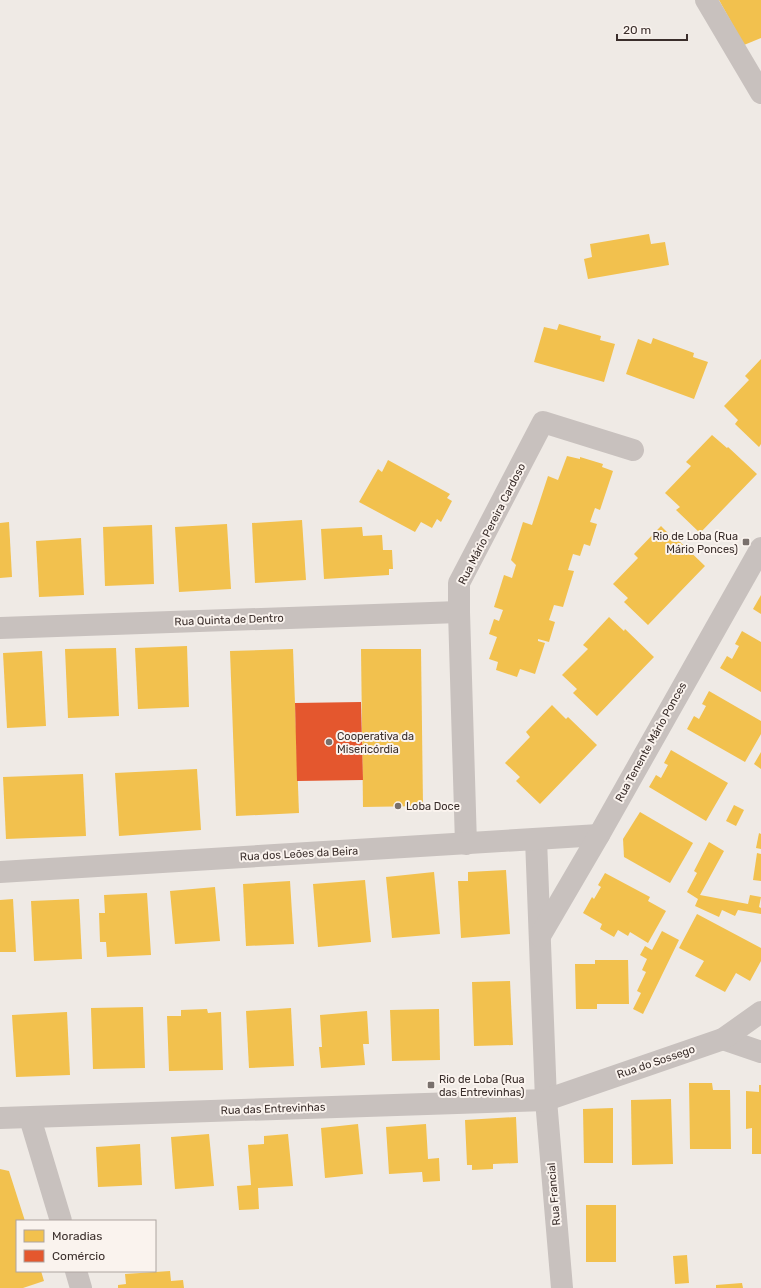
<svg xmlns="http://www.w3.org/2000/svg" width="761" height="1288" viewBox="0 0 761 1288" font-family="Rubik,sans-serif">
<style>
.homes{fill:#f2c14e}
.shops{fill:#e4572e}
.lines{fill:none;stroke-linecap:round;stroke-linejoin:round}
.minor{stroke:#c8c1be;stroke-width:22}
.poi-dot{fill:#79706c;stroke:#faf3ee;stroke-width:1.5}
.labels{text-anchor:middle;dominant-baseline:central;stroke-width:4;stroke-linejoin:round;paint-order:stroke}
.street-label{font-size:11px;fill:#3a2e2b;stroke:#faf3ee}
.poi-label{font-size:11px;fill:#3a2e2b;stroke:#faf3ee;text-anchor:start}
</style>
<rect width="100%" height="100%" fill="#efeae5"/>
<g class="homes">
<polygon points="719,0 761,0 761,38 744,45"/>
<polygon points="649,234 651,244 665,242 669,265 588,279 584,259 592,257 590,244"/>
<polygon points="559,324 601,336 600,340 615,344 604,382 534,362 544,327 557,330"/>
<polygon points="653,338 694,353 693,357 708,362 694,399 626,374 638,339 651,344"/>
<polygon points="761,359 761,444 759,447 735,424 738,420 724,406 749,380 745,376"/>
<polygon points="712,435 727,448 728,447 757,474 700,533 676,510 680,507 665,493 691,466 686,462"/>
<polygon points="567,456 580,459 580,457 603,464 602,467 613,471 600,510 595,508 590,522 597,524 590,546 584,544 580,556 573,554 568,570 574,571 563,607 554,605 549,620 555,622 549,642 538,639 538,641 545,643 535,674 520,669 517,677 496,670 498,662 489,659 497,637 489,634 494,619 499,621 503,610 494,607 504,575 512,578 516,565 511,560 523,522 532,525 548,476 558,480"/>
<polygon points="388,460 450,494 447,498 452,501 441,522 437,519 432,528 421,522 415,532 359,502 378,469 382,472"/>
<polygon points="302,520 306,580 255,583 252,523"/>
<polygon points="9,522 12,577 0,578 0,523"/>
<polygon points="227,524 231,589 179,592 175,527"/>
<polygon points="152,525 154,584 105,586 103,527"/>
<polygon points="661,526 675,540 676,538 705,566 648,625 624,602 628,598 613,584 638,558 634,554"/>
<polygon points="362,527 363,536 382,535 383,550 392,550 393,569 389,569 389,575 324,579 321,529"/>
<polygon points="81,538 84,595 39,597 36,541"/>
<polygon points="761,595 761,614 753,609"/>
<polygon points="609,617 624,631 625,629 654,657 597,716 573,693 577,689 562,675 588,649 583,645"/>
<polygon points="742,631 761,642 761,692 720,668 727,656 732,659 739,646 735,644"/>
<polygon points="187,646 189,707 138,709 135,648"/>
<polygon points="116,648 119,716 68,718 65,649"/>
<polygon points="293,649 299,813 236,816 230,651"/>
<polygon points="361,649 421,649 423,806 363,807"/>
<polygon points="42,651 46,726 7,728 3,653"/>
<polygon points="709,691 761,721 761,734 745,762 687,729 694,716 699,719 706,706 702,704"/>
<polygon points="552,705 566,719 568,717 597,745 540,804 516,781 520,777 505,763 530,737 526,732"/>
<polygon points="671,750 728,783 706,821 649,787 656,775 661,778 668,765 664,763"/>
<polygon points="761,752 761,769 754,764"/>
<polygon points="197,769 201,830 119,836 115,773"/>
<polygon points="83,774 86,836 6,839 3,777"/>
<polygon points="734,805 744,810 736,826 726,821"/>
<polygon points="640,812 693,843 670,883 624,857 623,839"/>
<polygon points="759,833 761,834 761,849 756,848"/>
<polygon points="709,842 724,851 700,895 748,904 750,895 761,897 759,907 761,908 761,914 738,910 735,916 722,910 719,917 695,906 698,899 687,892 697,873 694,871"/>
<polygon points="757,853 761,854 761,881 753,880"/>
<polygon points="506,870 510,934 461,938 458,881 468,881 468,872"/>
<polygon points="434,872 440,934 392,938 386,877"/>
<polygon points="605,873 650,897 648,901 666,911 648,943 630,932 628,936 618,930 614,937 600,929 602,924 583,913 592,897 594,899 601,887 598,885"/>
<polygon points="365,880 371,942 318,947 313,884"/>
<polygon points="290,881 294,944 246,946 243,884"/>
<polygon points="215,887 220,941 175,944 170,891"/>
<polygon points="147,893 151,955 107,957 106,942 100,942 99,913 105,913 104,895"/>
<polygon points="13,899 16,952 0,952 0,900"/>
<polygon points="79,899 82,959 34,961 31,901"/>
<polygon points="697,914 761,948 761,961 750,981 736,973 725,992 695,976 704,961 679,948"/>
<polygon points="662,931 679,940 643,1014 633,1009 641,993 637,991 646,972 642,970 647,959 640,955 645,946 652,950"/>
<polygon points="595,960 628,960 629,1004 597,1004 597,1009 576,1009 575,964 595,964"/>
<polygon points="510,981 513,1045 474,1046 472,982"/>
<polygon points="143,1007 145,1068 93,1069 91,1008"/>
<polygon points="291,1008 294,1066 249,1068 246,1011"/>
<polygon points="207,1009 208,1013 221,1012 223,1070 169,1071 167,1016 181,1016 181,1010"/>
<polygon points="439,1009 440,1060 392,1061 390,1010"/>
<polygon points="367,1011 369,1044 363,1044 365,1065 321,1068 319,1047 322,1047 320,1015"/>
<polygon points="67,1012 70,1075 16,1077 12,1015"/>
<polygon points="689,1083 712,1083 713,1090 730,1090 731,1149 690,1149"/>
<polygon points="759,1085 761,1085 761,1154 752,1154 752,1128 746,1129 746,1091 759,1092"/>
<polygon points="671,1099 673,1164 632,1165 631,1100"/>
<polygon points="613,1108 613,1163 584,1163 583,1109"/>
<polygon points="516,1117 518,1163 493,1164 493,1169 472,1170 472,1165 467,1165 465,1120"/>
<polygon points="358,1124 363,1174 325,1178 321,1128"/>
<polygon points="426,1124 428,1159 439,1158 440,1181 423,1182 422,1172 389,1174 386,1127"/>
<polygon points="209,1134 214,1186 175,1189 171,1137"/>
<polygon points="288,1134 293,1186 258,1188 259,1209 239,1210 237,1186 251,1185 248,1145 264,1144 264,1136"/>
<polygon points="140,1144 142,1185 98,1187 96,1147"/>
<polygon points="0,1169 9,1171 25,1221 17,1221 17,1271 41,1271 44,1281 23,1288 0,1288"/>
<rect x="586" y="1205" width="30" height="57"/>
<polygon points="687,1255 689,1283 675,1284 673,1256"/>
<polygon points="170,1271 171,1281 183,1280 184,1288 118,1288 118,1285 126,1284 125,1274"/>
<polygon points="742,1283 743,1288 716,1288 716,1285"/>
</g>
<polygon class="shops" points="361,702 363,780 297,781 295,703"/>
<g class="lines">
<g class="minor">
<polyline points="706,0 761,93"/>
<polyline points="0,628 459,612"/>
<polyline points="536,839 546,1100 562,1288"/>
<polyline points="466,844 459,612 459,583 543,422 633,450"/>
<polyline points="0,872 599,835"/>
<polyline points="540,936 599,835 761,548"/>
<polyline points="723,1039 761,1052"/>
<polyline points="0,1118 546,1100 723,1039 761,1012"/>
<polyline points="30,1118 61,1221"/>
<polyline points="76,1271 81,1288"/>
</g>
</g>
<g class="poi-dot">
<rect x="742" y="538" width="8" height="8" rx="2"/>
<circle cx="329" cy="742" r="4"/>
<circle cx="398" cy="806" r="4"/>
<rect x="427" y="1081" width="8" height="8" rx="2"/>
</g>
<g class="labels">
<g class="street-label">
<text transform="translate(492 524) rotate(-63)">Rua Mário Pereira Cardoso</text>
<text transform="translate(229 620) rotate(-2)">Rua Quinta de Dentro</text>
<text transform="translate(651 742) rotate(-61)">Rua Tenente Mário Ponces</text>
<text transform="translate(299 854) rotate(-3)">Rua dos Leões da Beira</text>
<text transform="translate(656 1062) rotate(-19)">Rua do Sossego</text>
<text transform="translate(273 1109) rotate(-2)">Rua das Entrevinhas</text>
<text transform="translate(554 1194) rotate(-95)">Rua Francial</text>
</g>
<g class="poi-label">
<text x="738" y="536" text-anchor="end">Rio de Loba (Rua<tspan x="738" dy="13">Mário Ponces)</tspan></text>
<text x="337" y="736">Cooperativa da<tspan x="337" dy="13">Misericórdia</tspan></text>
<text x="406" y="806">Loba Doce</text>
<text x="439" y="1079">Rio de Loba (Rua<tspan x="439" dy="13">das Entrevinhas)</tspan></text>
</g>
</g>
<rect x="16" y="1220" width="140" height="52" fill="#faf3ee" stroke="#ada4a0"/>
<rect x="24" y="1230" width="20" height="12" fill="#f2c14e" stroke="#ada4a0"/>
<text x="52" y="1240" font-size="12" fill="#3a2e2b">Moradias</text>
<rect x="24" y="1250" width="20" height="12" fill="#e4572e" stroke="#ada4a0"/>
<text x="52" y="1260" font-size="12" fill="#3a2e2b">Comércio</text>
<path d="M617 34v6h70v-6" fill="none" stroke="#3a2e2b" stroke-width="2"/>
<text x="623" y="34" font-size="12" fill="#3a2e2b" stroke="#faf3ee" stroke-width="3" paint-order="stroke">20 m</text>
</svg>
